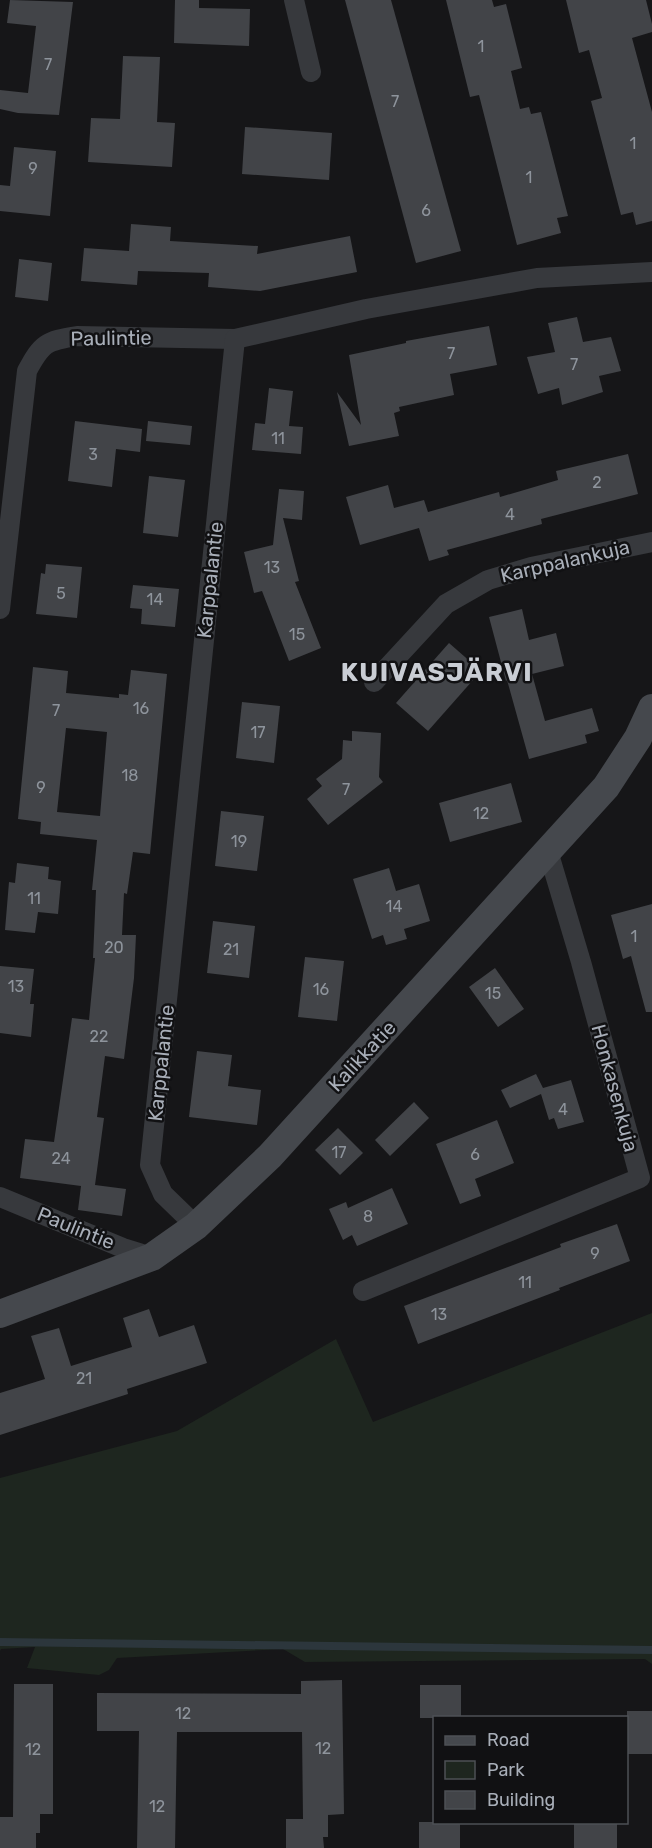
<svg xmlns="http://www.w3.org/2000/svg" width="652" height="1848" viewBox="0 0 652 1848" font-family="Rubik,sans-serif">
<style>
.green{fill:#1e261f}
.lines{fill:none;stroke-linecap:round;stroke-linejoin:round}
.stream{stroke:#2c363c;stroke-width:8}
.building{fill:#424448;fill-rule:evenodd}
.street{stroke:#37393d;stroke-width:20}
.secondary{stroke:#45484d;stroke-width:28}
.labels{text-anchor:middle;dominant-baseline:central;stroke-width:5;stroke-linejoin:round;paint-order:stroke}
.number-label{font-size:16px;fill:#8e949c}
.street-label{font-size:20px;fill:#a8aeb8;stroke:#111113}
.district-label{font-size:26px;font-weight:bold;letter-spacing:1.5px;fill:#c9cdd4;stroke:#111113}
</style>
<rect width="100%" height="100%" fill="#161618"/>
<polygon class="green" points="652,1313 652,1664 645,1659 305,1662 283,1649 117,1658 109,1670 99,1675 27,1668 35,1647 1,1649 0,1651 0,1478 177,1431 336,1339 373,1422"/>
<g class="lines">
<polyline class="stream" points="0,1642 652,1650"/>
</g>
<g class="building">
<polygon points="10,0 73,2 59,115 18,113 0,109 0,90 28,93 36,26 7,23"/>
<polygon points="175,0 199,0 199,8 250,9 249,46 174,43"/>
<polygon points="345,0 391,0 461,251 416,263"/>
<polygon points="446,0 492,0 494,7 506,4 522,68 511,71 520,109 529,107 531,114 541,112 568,216 557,218 561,233 517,245 479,95 470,97"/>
<polygon points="566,0 646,0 652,24 652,32 632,38 652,112 652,221 636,225 633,212 621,215 591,101 602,98 589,50 579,53"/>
<polygon points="123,56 160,57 157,122 175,123 172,167 88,162 91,118 120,119"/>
<polygon points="245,127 332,133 329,180 242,174"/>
<polygon points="14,147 56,151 50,216 0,211 0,185 10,186"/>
<polygon points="131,224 171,227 170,241 258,246 257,254 350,236 357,272 260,291 208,287 209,273 138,271 137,285 81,281 84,248 129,251"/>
<polygon points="19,259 52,263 48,301 15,297"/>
<polygon points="577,317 583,342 611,337 621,371 599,376 603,392 562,405 559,388 538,394 527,357 555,352 548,323"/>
<polygon points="489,326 497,365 450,374 454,395 399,407 400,411 394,413 399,436 349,446 337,392 361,425 349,355 406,343 406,341"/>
<polygon points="269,388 293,391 289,426 303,427 301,454 252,450 255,423 265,424"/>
<polygon points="75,421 142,429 140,452 116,449 112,487 68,481"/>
<polygon points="148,421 192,426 190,445 146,441"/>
<polygon points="628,454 638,494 541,519 542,524 447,550 449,555 429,561 419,528 360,545 346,497 388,485 394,508 424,500 428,512 499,492 500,497 558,480 556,471"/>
<polygon points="149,476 185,480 178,537 143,533"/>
<polygon points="279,489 304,491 302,520 283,518 299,581 295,582 321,648 289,661 262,591 254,593 244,552 273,545"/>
<polygon points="46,564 82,567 77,618 36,614 41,573 45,574"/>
<polygon points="133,585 179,589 175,627 141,624 142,609 130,608"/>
<polygon points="522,609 529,640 556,633 564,666 532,674 545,721 592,708 599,731 585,735 587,743 529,759 507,680 506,681 489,617"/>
<polygon points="449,643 481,671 428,731 396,703"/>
<path d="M33,667L68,671L66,693L119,698V694L128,695L131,670L167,674L150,854L133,852L127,894L124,893L122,935H136L134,978L124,1059L105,1056L97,1117L104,1118L95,1185L126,1189L122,1216L78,1210L81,1186L20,1178L25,1139L54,1142L72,1018L89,1020L95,958H93L96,890H92L97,840L40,834L41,822L18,819ZM66,728L107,732L100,816L57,812Z"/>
<polygon points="242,702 280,706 274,763 236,758"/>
<polygon points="352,731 381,733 379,777 383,782 328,825 307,799 322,786 316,779 342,759 343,740 352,741"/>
<polygon points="511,783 522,822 450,842 439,803"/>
<polygon points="221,811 264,816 257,871 215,866"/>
<polygon points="17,863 49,867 48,879 61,881 58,914 38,912 35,933 5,930 9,882 15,883"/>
<polygon points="389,868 396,891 419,884 430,921 404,929 407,939 386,945 383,935 372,939 353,879"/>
<polygon points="652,904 652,1012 646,1012 631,956 623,959 611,915"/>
<polygon points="213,921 255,926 249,978 207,973"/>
<polygon points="305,957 344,961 337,1021 298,1017"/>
<polygon points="0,966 34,969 30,1004 34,1004 31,1037 0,1033"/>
<polygon points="495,968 524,1009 498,1027 469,987"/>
<polygon points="197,1051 232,1055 228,1086 261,1090 257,1125 189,1117"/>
<polygon points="536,1074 543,1088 571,1080 584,1122 558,1129 554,1118 549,1120 541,1094 510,1108 501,1090"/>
<polygon points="414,1102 429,1118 390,1156 375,1140"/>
<polygon points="497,1120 514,1163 475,1179 481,1196 460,1204 436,1144"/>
<polygon points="338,1128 363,1153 340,1175 315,1150"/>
<polygon points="392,1188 408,1224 357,1246 352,1235 343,1240 329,1209 346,1202 348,1208"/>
<polygon points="617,1224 630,1261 559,1288 560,1290 418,1344 404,1306 561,1247 560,1244"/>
<polygon points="149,1309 159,1337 194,1325 207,1363 127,1389 128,1394 0,1435 0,1393 45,1379 31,1336 59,1328 71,1366 132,1347 123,1318"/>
<polygon points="342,1680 344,1814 328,1815 328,1837 323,1837 324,1848 286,1848 286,1819 303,1819 302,1732 177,1732 175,1848 137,1848 139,1731 97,1731 97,1693 301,1694 301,1681"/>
<polygon points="14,1684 53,1684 53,1814 40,1814 40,1833 36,1833 36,1848 0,1848 0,1817 13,1817"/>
<rect x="420" y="1685" width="41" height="33"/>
<rect x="627" y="1711" width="25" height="43"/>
<rect x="419" y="1822" width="41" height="26"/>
<rect x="574" y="1822" width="43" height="26"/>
</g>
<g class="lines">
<g class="street">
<polyline points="294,0 311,72"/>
<path d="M0,609L27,371C42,343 46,341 77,336L235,339"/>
<polyline points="374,682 446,604 488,580 531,567 652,542"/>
<polyline points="0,1197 123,1248 152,1257"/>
<polyline points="196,1226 163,1194 150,1165 235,339 366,309 537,278 652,272"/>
<polyline points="363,1291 640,1178 581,962 548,851"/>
</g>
<polyline class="secondary" points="0,1314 152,1257 196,1226 270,1156 606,787 638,738 652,708"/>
</g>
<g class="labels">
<g class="number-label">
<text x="481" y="46">1</text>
<text x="48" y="64">7</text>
<text x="395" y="101">7</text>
<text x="633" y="143">1</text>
<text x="33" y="168">9</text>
<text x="529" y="177">1</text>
<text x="426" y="210">6</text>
<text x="451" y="353">7</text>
<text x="574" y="364">7</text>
<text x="278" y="438">11</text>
<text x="93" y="454">3</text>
<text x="597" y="482">2</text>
<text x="510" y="514">4</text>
<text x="272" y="567">13</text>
<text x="61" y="593">5</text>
<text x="155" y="599">14</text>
<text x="297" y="634">15</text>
<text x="141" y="708">16</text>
<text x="56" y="710">7</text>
<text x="258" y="732">17</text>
<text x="130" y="775">18</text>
<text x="41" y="787">9</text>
<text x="346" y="789">7</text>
<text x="481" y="813">12</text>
<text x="239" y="841">19</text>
<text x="34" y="898">11</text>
<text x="394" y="906">14</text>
<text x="634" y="936">1</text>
<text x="114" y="947">20</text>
<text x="231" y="949">21</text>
<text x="16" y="986">13</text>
<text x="321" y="989">16</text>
<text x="493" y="993">15</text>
<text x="99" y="1036">22</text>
<text x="563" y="1109">4</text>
<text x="339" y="1152">17</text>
<text x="475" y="1154">6</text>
<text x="61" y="1158">24</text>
<text x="368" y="1216">8</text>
<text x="595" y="1253">9</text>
<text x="525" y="1282">11</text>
<text x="439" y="1314">13</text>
<text x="84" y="1378">21</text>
<text x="183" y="1713">12</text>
<text x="323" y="1748">12</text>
<text x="33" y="1749">12</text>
<text x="157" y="1806">12</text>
</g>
<g class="street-label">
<text transform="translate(111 338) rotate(-1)">Paulintie</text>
<text transform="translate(565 561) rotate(-13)">Karppalankuja</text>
<text transform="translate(210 580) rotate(-84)">Karppalantie</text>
<text transform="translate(362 1056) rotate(-47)">Kalikkatie</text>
<text transform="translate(161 1063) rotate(-84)">Karppalantie</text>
<text transform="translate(615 1088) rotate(75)">Honkasenkuja</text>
<text transform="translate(76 1228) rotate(22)">Paulintie</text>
</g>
<g class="district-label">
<text x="437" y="672">KUIVASJÄRVI</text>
</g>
</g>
<rect x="433" y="1716" width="195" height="108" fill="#111113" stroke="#4d5055" stroke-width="1.5"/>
<rect x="445" y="1736" width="30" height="9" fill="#45484d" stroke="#4d5055" stroke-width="1.5"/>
<text x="487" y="1746" font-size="18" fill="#a8aeb8">Road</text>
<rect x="445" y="1761" width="30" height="18" fill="#1e261f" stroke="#4d5055" stroke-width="1.5"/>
<text x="487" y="1776" font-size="18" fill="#a8aeb8">Park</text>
<rect x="445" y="1791" width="30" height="18" fill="#424448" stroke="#4d5055" stroke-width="1.5"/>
<text x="487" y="1806" font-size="18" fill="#a8aeb8">Building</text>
</svg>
